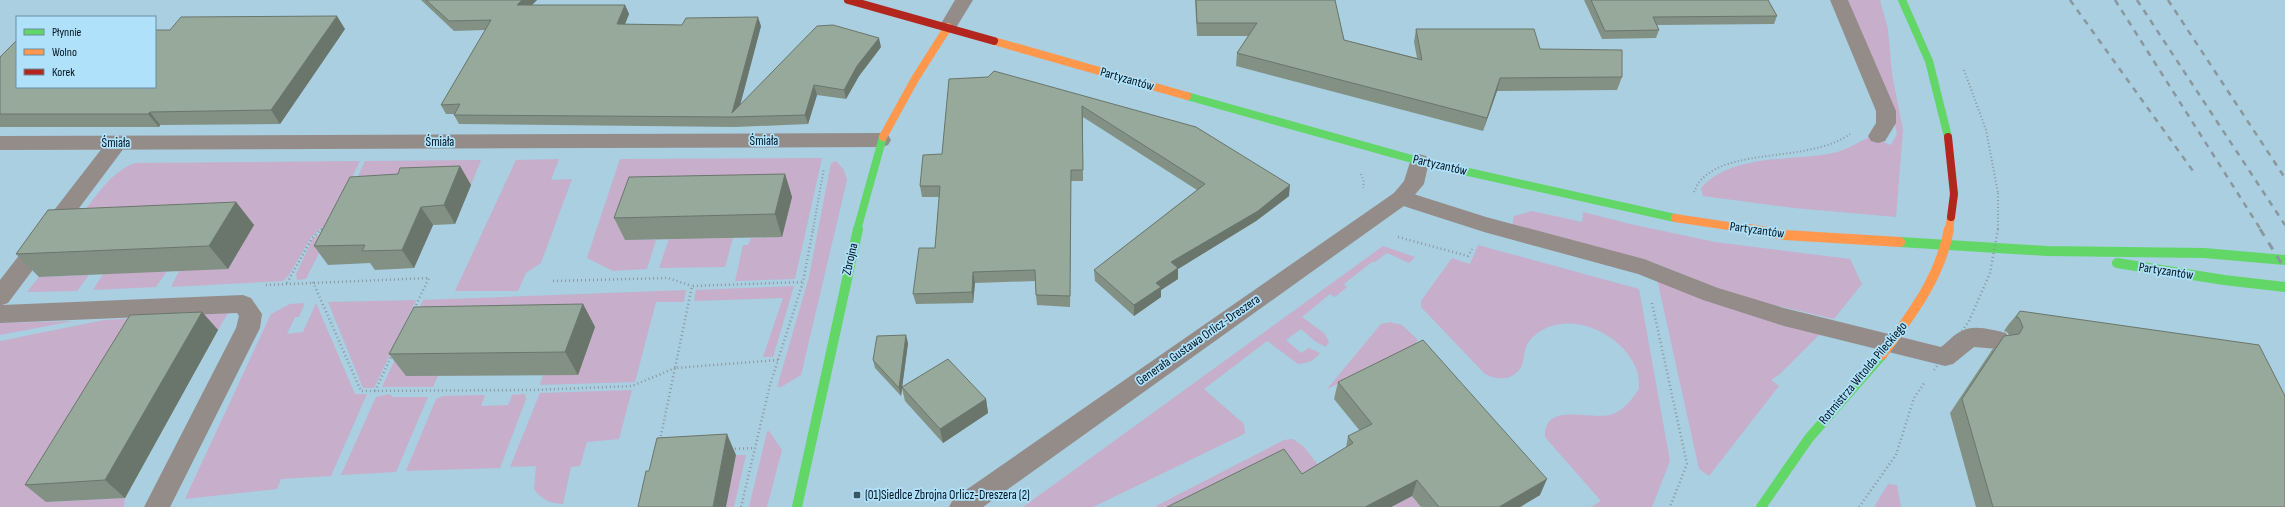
<svg xmlns="http://www.w3.org/2000/svg" width="2285" height="507" viewBox="0 0 2285 507" font-family="'Sofia Sans Condensed',sans-serif">
<style>
.green{fill:#c7aeca}
.lines{fill:none;stroke-linecap:round;stroke-linejoin:round}
.path-far1{stroke:#8b989e;stroke-width:2;stroke-dasharray:1 2.5;stroke-linecap:butt}
.path{stroke:#8b989e;stroke-width:2.5;stroke-dasharray:1 3;stroke-linecap:butt}
.lane{fill:#938c89;fill-rule:evenodd}
.street{fill:#938c89;fill-rule:evenodd}
.fast-far1{stroke:#63d668;stroke-width:8}
.fast{stroke:#63d668;stroke-width:10}
.slow-far1{stroke:#ff974d;stroke-width:8}
.slow{stroke:#ff974d;stroke-width:10}
.jam{stroke:#b3261e;stroke-width:8}
.rail-far1{stroke:#8a989e;stroke-width:2.5;stroke-dasharray:6 6;stroke-linecap:butt}
.rail{stroke:#8a989e;stroke-width:3;stroke-dasharray:8 8;stroke-linecap:butt}
.path-bridge-far1{stroke:#8b989e;stroke-width:2;stroke-dasharray:1 2.5;stroke-linecap:butt}
.path-bridge{stroke:#8b989e;stroke-width:2.5;stroke-dasharray:1 3;stroke-linecap:butt}
.slow-bridge-far1{stroke:#ff974d;stroke-width:8}
.slow-bridge{stroke:#ff974d;stroke-width:10}
.jam-bridge{stroke:#b3261e;stroke-width:8}
.wall{fill:#829184}
.shaded-wall{fill:#6a766c}
.building{fill:#97a99a;stroke:#6a766c}
.poi-dot{fill:#3b5563;stroke:#afe1fa;stroke-width:1.5}
.labels{text-anchor:middle;dominant-baseline:central;stroke-width:3.5;stroke-linejoin:round;paint-order:stroke}
.street-label{font-size:13px;fill:#00141f;stroke:#afe1fa}
.poi-label{font-size:13px;fill:#00141f;stroke:#afe1fa;text-anchor:start}
</style>
<rect width="100%" height="100%" fill="#a9cfe1"/>
<g class="green">
<path d="M1848,0H1880L1888,29L1892,74L1903,130L1896,217L1794,208L1703,196L1701,188C1734,153 1789,162 1833,153C1845,151 1858,142 1870,137L1891,145L1897,134L1891,106Z"/>
<polygon points="822,158 795,279 735,281 743,245 748,245 751,238 782,237 625,240 656,240 647,269 613,271 587,258 620,159"/>
<polygon points="559,159 551,180 572,179 541,263 526,273 518,291 455,291 516,160"/>
<path d="M481,160L471,185L327,237L306,279L297,280L296,274L313,238C341,226 352,187 365,161Z"/>
<path d="M360,161L332,219L311,237L289,275L283,281L171,287L179,271L229,268L253,225L83,213C97,195 112,171 135,163Z"/>
<polygon points="836,161 844,170 847,180 801,375 781,387 777,387 809,277 831,163"/>
<polygon points="1532,211 1582,222 1583,212 1630,224 1715,242 1850,259 1862,284 1834,319 1737,296 1652,262 1512,226 1514,216"/>
<polygon points="733,238 725,267 659,268 669,239"/>
<path d="M1478,245L1639,289L1670,461L1652,507H1591L1601,501L1545,437C1544,400 1591,422 1613,414C1625,409 1632,399 1639,389C1639,384 1639,376 1637,371C1624,333 1567,307 1534,336C1518,350 1529,363 1516,373C1507,381 1495,379 1485,374L1421,307V301L1452,258L1470,264Z"/>
<path d="M1383,246L1415,257L1409,263L1387,253L1375,262H1372L1344,284L1347,287L1335,297L1330,294L1302,317L1324,333L1329,342L1326,347L1316,342L1301,329L1286,340L1301,353L1309,348L1320,353C1313,361 1309,363 1298,364L1267,341L1204,389L1244,424L1245,433L1242,435L1093,507H1023Z"/>
<polygon points="167,271 156,287 93,290 103,274"/>
<polygon points="89,275 77,291 27,292 39,277"/>
<polygon points="1657,279 1820,334 1780,374 1771,380 1779,386 1709,476 1699,469"/>
<polygon points="794,286 773,357 763,357 783,298 694,301 696,290"/>
<polygon points="686,290 684,302 656,302 635,382 540,385 543,375 578,374 406,376 438,376 433,387 382,387 423,300"/>
<polygon points="416,300 374,388 363,388 328,302"/>
<polygon points="305,303 299,317 295,317 287,334 303,332 316,303 355,394 367,394 331,476 281,479 277,489 185,499 271,314 290,304"/>
<polygon points="228,313 218,330 148,334 47,502 125,498 124,507 0,507 0,341 104,320"/>
<polygon points="74,321 0,335 0,323"/>
<polygon points="1390,322 1402,325 1418,340 1411,349 1327,389 1381,324"/>
<path d="M632,390L619,439L587,442L580,466L571,467L563,504C549,503 542,500 534,489L536,466L510,467L540,393Z"/>
<polygon points="390,394 393,397 428,397 396,472 341,475 376,397"/>
<polygon points="525,394 526,399 500,468 406,471 436,399 443,396 485,395 481,406 508,405 512,395"/>
<polygon points="769,431 782,450 767,507 749,507 767,432"/>
<polygon points="1293,439 1304,447 1325,474 1198,507 1154,507 1284,440"/>
<polygon points="736,455 746,455 734,507 726,507"/>
<polygon points="1888,484 1897,485 1901,507 1874,507"/>
<polygon points="1412,496 1421,507 1391,507"/>
</g>
<g class="lines">
<g class="path-far1">
<polyline points="1964,70 1986,130 1998,193"/>
<polyline points="1361,174 1364,182 1363,188"/>
<path d="M1694,192C1696,188 1698,182 1702,179C1733,147 1809,163 1850,134"/>
<polyline points="321,230 327,225"/>
<polyline points="813,230 824,168"/>
</g>
<g class="path">
<polyline points="1398,237 1468,256 1472,249"/>
<polyline points="553,281 668,278 692,286"/>
<polyline points="313,282 361,391 534,390 632,386 675,368"/>
<polyline points="287,283 312,238 322,229"/>
<polyline points="266,285 429,278 414,309"/>
<polyline points="1652,303 1687,464 1670,507"/>
<polyline points="778,360 675,368 692,286 803,282"/>
<polyline points="375,391 392,355"/>
<polyline points="660,440 675,368"/>
<polyline points="731,449 755,448"/>
<polyline points="741,507 770,385 803,282 813,229"/>
<polyline points="1859,507 1896,455 1914,398 1925,382"/>
</g>
<g class="lane">
<polygon points="117,136 124,138 127,143 124,148 8,303 2,305 243,295 251,298 262,314 260,328 170,507 144,507 236,328 239,316 237,313 0,323 0,280 110,138"/>
<path d="M1401,190L1486,217L1644,259L1718,288L1784,308L1941,347C1948,342 1954,334 1962,331C1973,324 1994,330 2006,333L2010,340L2006,347L1998,349L1974,347L1953,364L1945,366L1784,326L1703,300L1638,274L1484,232L1394,203L1390,198L1394,193Z"/>
</g>
<g class="street">
<polygon points="955,0 973,0 954,31 948,33 942,31 939,27"/>
<polygon points="1830,0 1848,0 1896,111 1896,123 1885,141 1878,143 1871,141 1868,136 1876,123 1876,111"/>
<polygon points="881,133 888,135 891,140 888,145 881,147 0,150 0,136"/>
<polygon points="1419,154 1426,156 1429,161 1424,184 1408,203 983,507 949,507 953,499 1394,193 1404,181 1412,156"/>
</g>
<g class="fast-far1">
<polyline points="1902,0 1929,61 1948,137"/>
<polyline points="1187,96 1419,161 1675,218"/>
<polyline points="857,230 883,137"/>
</g>
<g class="fast">
<polyline points="1900,242 2047,251 2204,253 2285,260"/>
<polyline points="2117,263 2224,280 2285,287"/>
<polyline points="797,507 858,229"/>
<polyline points="1761,507 1809,438 1882,355"/>
</g>
<g class="slow-far1">
<polyline points="994,41 1187,96"/>
<polyline points="883,137 915,79 948,27"/>
<polyline points="1675,218 1755,230"/>
</g>
<polyline class="slow" points="1749,229 1785,235 1900,242"/>
<polyline class="jam" points="848,0 994,41"/>
<g class="rail-far1">
<polyline points="2070,0 2193,171"/>
<polyline points="2115,0 2261,230"/>
<polyline points="2137,0 2285,225"/>
<polyline points="2168,0 2285,178"/>
</g>
<polyline class="rail" points="2260,229 2285,269"/>
<polyline class="path-bridge-far1" points="1998,193 1998,230"/>
<polyline class="path-bridge" points="1934,370 1969,321 1990,273 1998,229"/>
<polyline class="slow-bridge-far1" points="1949,230 1951,217"/>
<path class="slow-bridge" d="M1882,355C1910,316 1940,279 1949,229"/>
<polyline class="jam-bridge" points="1948,137 1954,194 1951,217"/>
</g>
<g class="wall">
<polygon points="421,0 537,0 532,5 625,5 629,14 625,24 761,26 740,105 881,47 859,76 846,99 817,95 808,124 735,127 459,124 454,115 454,114 446,114 441,105 485,30 454,31"/>
<polygon points="1195,0 1335,0 1344,40 1417,58 1414,42 1416,29 1540,49 1622,77 1617,90 1497,91 1483,131 1236,66 1237,53 1248,36 1197,36"/>
<polygon points="1584,0 1768,0 1777,16 1774,24 1657,25 1659,30 1656,38 1602,39"/>
<polygon points="345,29 280,124 160,125 159,127 0,127 0,57"/>
<polygon points="949,79 1196,127 1289,196 1256,221 1178,269 1178,279 1161,290 1161,297 1134,316 1095,281 1094,270 1197,190 1083,117 1083,181 1071,181 1070,307 1037,305 1036,295 1035,281 975,283 973,303 916,304 913,294 935,248 939,197 922,197 920,186 942,154"/>
<polygon points="460,166 471,185 455,224 433,225 414,268 375,270 370,263 328,265 314,246 398,174"/>
<polygon points="785,174 792,197 782,237 625,240 614,218"/>
<polygon points="236,202 254,225 228,269 39,277 16,254"/>
<polygon points="583,304 595,327 578,375 406,376 389,354"/>
<polygon points="2020,311 2285,507 1976,507 1950,413 1992,350 2004,336 2009,335 2007,332 2004,331 2008,325"/>
<polygon points="202,312 218,330 125,498 46,502 25,485"/>
<polygon points="908,343 902,387 986,399 988,413 943,443 905,401 902,388 901,396 875,368 873,360"/>
<polygon points="1338,382 1540,495 1520,507 1421,507 1412,496 1391,507 1167,507 1302,474 1346,448 1348,436 1360,431 1334,399"/>
</g>
<g class="shaded-wall">
<polygon points="522,0 537,0 521,15 517,5"/>
<polygon points="625,5 629,14 621,34 617,24"/>
<polygon points="337,16 345,29 280,124 271,110"/>
<polygon points="758,17 761,26 737,117 732,113"/>
<polygon points="879,38 881,47 859,76 846,99 844,90 857,66"/>
<polygon points="1500,78 1497,91 1483,131 1487,118"/>
<polygon points="814,85 817,95 808,124 805,115"/>
<polygon points="1082,106 1083,117 1083,181 1083,170"/>
<polygon points="150,112 160,125 159,127 148,114"/>
<polygon points="460,166 471,185 455,224 444,205"/>
<polygon points="1071,170 1071,181 1070,307 1070,296"/>
<polygon points="785,174 792,197 782,237 775,214"/>
<polygon points="1290,185 1289,196 1256,221 1178,269 1178,279 1161,290 1161,297 1134,316 1134,305 1156,283 1171,262"/>
<polygon points="236,202 254,225 228,269 209,246"/>
<polygon points="421,207 433,225 414,268 402,250"/>
<polygon points="973,272 975,283 973,303 972,292"/>
<polygon points="583,304 595,327 578,375 565,352"/>
<polygon points="202,312 218,330 125,498 105,480"/>
<polygon points="906,335 908,343 901,396 899,388"/>
<polygon points="986,399 988,413 943,443 940,429"/>
<polygon points="727,434 736,455 726,507 713,507"/>
<polygon points="1547,479 1540,495 1520,507 1499,507"/>
<polygon points="1417,480 1412,496 1391,507 1365,507"/>
</g>
<g class="building">
<polygon points="426,0 522,0 517,5 625,5 617,24 682,25 686,18 758,17 732,113 817,26 833,25 879,38 857,66 844,90 814,85 805,115 731,117 454,115 460,104 441,105 491,20 449,21"/>
<polygon points="1196,0 1335,0 1344,40 1422,60 1416,29 1534,29 1540,49 1622,50 1622,77 1500,78 1487,118 1237,53 1257,23 1197,23"/>
<polygon points="1591,0 1768,0 1777,16 1653,17 1659,30 1605,31"/>
<polygon points="337,16 271,110 150,112 148,114 0,114 0,57 17,40 17,87 155,87 155,30 170,30 181,17"/>
<polygon points="994,71 1196,127 1290,185 1258,211 1171,262 1178,268 1156,283 1161,287 1134,305 1094,270 1205,184 1082,106 1083,170 1071,170 1070,296 1036,295 1035,270 973,272 972,292 913,294 919,248 935,248 940,186 920,186 923,155 942,154 949,79 988,77"/>
<polygon points="460,166 444,205 421,207 402,250 362,251 365,245 314,246 350,177 398,174 400,168"/>
<polygon points="785,174 775,214 614,218 629,177"/>
<polygon points="236,202 209,246 16,254 48,210"/>
<polygon points="583,304 565,352 389,354 414,307"/>
<polygon points="2020,311 2259,345 2285,396 2285,507 1993,507 1962,399 2004,336 2019,334 2023,327 2019,318 2016,317"/>
<polygon points="202,312 105,480 25,485 130,315"/>
<polygon points="906,335 899,388 873,360 877,336"/>
<polygon points="1423,340 1547,479 1499,507 1439,507 1417,480 1365,507 1167,507 1284,449 1302,474 1353,443 1348,436 1372,424 1338,382"/>
<polygon points="948,359 986,399 940,429 902,387"/>
<polygon points="727,434 713,507 638,507 646,471 649,471 657,438"/>
</g>
<rect class="poi-dot" x="853" y="491" width="8" height="8" rx="2"/>
<g class="labels">
<g class="street-label">
<text transform="translate(1127 79) rotate(16)">Partyzantów</text>
<text x="764" y="141">Śmiała</text>
<text x="440" y="142">Śmiała</text>
<text x="116" y="143">Śmiała</text>
<text transform="translate(1440 165) rotate(13)">Partyzantów</text>
<text transform="translate(1757 230) rotate(8)">Partyzantów</text>
<text transform="translate(850 259) rotate(-77)">Zbrojna</text>
<text transform="translate(2166 271) rotate(9)">Partyzantów</text>
<text transform="translate(1198 340) rotate(-35)">Generała Gustawa Orlicz-Dreszera</text>
<text transform="translate(1863 373) rotate(-50)">Rotmistrza Witolda Pileckiego</text>
</g>
<g class="poi-label">
<text x="865" y="495">(01)Siedlce Zbrojna Orlicz-Dreszera (2)</text>
</g>
</g>
<rect x="16" y="16" width="140" height="72" fill="#afe1fa" stroke="#698fa2"/>
<rect x="24" y="29" width="20" height="6" fill="#63d668" stroke="#698fa2"/>
<text x="52" y="36" font-size="12" fill="#00141f">Płynnie</text>
<rect x="24" y="49" width="20" height="6" fill="#ff974d" stroke="#698fa2"/>
<text x="52" y="56" font-size="12" fill="#00141f">Wolno</text>
<rect x="24" y="69" width="20" height="6" fill="#b3261e" stroke="#698fa2"/>
<text x="52" y="76" font-size="12" fill="#00141f">Korek</text>
</svg>
